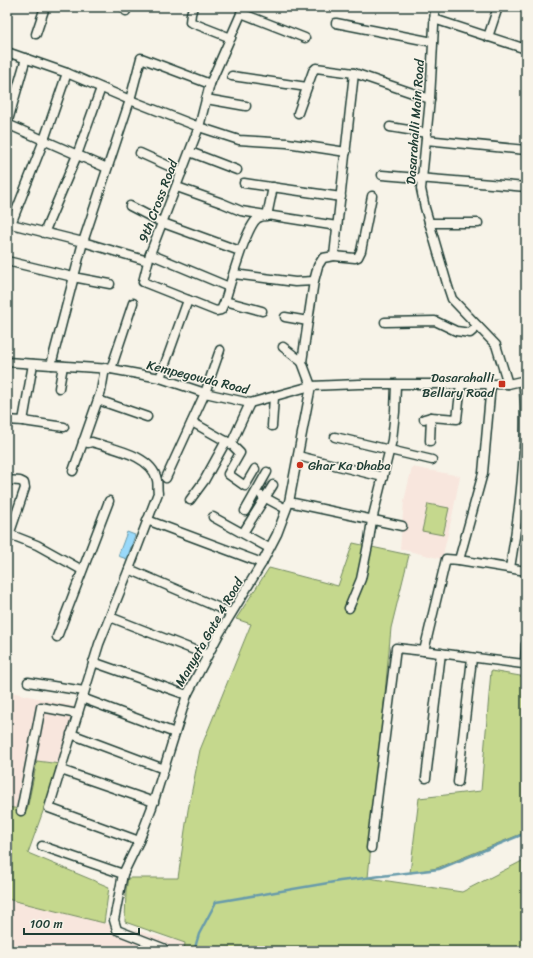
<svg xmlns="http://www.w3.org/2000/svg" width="533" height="958" viewBox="0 0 533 958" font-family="Sriracha,sans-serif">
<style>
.built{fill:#f8e6dd}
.green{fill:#c5d88d;stroke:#728a60}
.water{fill:#99d9fa;stroke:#689bab}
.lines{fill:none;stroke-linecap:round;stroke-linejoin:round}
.stream{stroke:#689bab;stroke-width:2.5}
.minor-casing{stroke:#1f3d34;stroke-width:11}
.minor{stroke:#f7f3e8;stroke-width:8}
.poi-dot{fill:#c8321e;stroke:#f7f3e8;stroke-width:1.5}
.labels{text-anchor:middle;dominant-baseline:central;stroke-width:3;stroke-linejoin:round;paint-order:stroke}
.street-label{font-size:13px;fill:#1f3d34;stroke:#f7f3e8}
.poi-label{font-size:13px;fill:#1f3d34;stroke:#f7f3e8;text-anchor:end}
</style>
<rect width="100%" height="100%" fill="#f7f3e8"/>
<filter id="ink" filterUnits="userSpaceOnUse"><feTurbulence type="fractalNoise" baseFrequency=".025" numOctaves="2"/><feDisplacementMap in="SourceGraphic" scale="8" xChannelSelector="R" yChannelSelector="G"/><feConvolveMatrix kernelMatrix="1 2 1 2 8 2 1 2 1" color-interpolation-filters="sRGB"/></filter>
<g filter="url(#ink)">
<g class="built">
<polygon points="412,467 460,476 453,512 442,559 400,549 404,501"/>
<polygon points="7,691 77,707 60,764 37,761 27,810 7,807"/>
<polygon points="7,899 186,943 184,951 7,951"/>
</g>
<g class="green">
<polygon points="428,504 449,508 443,535 422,531"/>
<polygon points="353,543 409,555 391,628 368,878 462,892 526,859 526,951 184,951 185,943 125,922 126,890 128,878 178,878 188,810 200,750 251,624 236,619 269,568 338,586"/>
<polygon points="491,671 526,677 526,832 437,868 410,873 419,798 481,791"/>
<polygon points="37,761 60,764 28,853 109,887 104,923 7,899 7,807 27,810"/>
</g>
<polygon class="water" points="127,532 135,535 127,559 118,556"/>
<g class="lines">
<polyline class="stream" points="194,951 199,934 216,902 340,881 439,869 526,833"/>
<g class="minor-casing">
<g id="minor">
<polyline points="193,7 191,14 190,22 231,38"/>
<polyline points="244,7 210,84 199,127 150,254 143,282 216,311 221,310 225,301 262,311"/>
<polyline points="435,7 430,99 421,189 425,208 448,287 452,299 496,345 508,384"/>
<polyline points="126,11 127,7"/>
<polyline points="241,13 305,38"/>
<polyline points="434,19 526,49"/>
<polyline points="336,23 433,42"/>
<polyline points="36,34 45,7"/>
<polyline points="488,37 498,7"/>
<polyline points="7,52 67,73 130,100 199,127 239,140 287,143 346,152"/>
<polyline points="232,76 307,87"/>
<polyline points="206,99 246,106"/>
<polyline points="298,113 313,71 316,68 354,73"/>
<polyline points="7,124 107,168"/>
<polyline points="7,124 26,58"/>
<polyline points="390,127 427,133"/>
<polyline points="426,140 526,150"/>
<polyline points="190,152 237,170"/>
<polyline points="140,153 182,172"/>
<polyline points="382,175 526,187"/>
<polyline points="244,183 341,197"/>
<polyline points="177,187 222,203 241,211 337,226"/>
<polyline points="130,206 163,223 240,251"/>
<polyline points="7,223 83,242 148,261"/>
<polyline points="429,223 478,223"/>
<polyline points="11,224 44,140 67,73"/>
<polyline points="44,233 77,155 101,88"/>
<polyline points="150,254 229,287"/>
<polyline points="334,256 355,258 358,257 361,251 372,196"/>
<polyline points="7,261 73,277 110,284"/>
<polyline points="234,274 295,282 314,281"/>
<path d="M225,301C230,285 246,226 258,218C260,217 265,216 267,216L273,187"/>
<polyline points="285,317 308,321"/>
<polyline points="385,322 435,321 456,331 470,333 478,326"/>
<polyline points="283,347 302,362"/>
<polyline points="7,362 111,369 160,378 205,393 250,403 311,386 359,384 508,384 526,380"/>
<polyline points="51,365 83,242 130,100 141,58 210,84"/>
<polyline points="111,369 133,303"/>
<polyline points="160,378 188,300"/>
<polyline points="59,388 63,366"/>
<polyline points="98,400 147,417"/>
<polyline points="424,419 431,417 457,419 461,384"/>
<polyline points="7,420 23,421 33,364"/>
<polyline points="23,421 64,427"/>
<polyline points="192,422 231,444 240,453 228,474 245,486 255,469"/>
<polyline points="272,426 274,397"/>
<polyline points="335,437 432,460"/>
<path d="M83,441L88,443L92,442C113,449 152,455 157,480C158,484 157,489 158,493L129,569L99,644L49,808L139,841"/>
<polyline points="430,441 431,417"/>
<polyline points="231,444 250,403"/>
<polyline points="298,456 383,477"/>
<polyline points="73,471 101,391 105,368"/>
<polyline points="166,478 205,393 220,350"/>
<polyline points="7,480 20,481 24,483 25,488 7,541"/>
<polyline points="262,496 286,509"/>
<polyline points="190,500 204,481 226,441"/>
<polyline points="289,502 402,526"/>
<polyline points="245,511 267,472"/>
<polyline points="213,517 269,548"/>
<polyline points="147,520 262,563"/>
<polyline points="243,533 273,485"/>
<polyline points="9,534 37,545 82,570"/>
<polyline points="459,560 483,473 491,384"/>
<path d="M510,568C517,528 522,489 524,448C525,426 526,403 523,381"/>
<polyline points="129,569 231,613"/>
<polyline points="526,571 459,560 446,559 424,651 523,664 525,662 526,644"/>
<polyline points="349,608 361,579 369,540 372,520 392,440 395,412 396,384"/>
<polyline points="110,617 207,655"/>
<polyline points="57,637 109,501"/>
<polyline points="93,662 187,695"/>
<polyline points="28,682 84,691"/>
<polyline points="82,698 175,733"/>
<polyline points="71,734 164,769"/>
<polyline points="61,770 154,802"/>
<polyline points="426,778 441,653"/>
<polyline points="458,782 472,658"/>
<polyline points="21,811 41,707 78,714"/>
<polyline points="42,846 123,874"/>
<polyline points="371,848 396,648 424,651"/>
<polyline points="162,951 163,948 117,930 114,920 123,874 139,841 152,807 187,695 219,634 262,563 277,534 289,502 311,386 302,362 308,321 314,281 318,266 323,258 334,256 354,73 430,99"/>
</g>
</g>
<use href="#minor" class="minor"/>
</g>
</g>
<g class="poi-dot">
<rect x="498" y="380" width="8" height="8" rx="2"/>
<circle cx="300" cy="465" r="4"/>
</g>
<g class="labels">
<g class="street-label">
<text transform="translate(415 122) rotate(-86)">Dasarahalli Main Road</text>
<text transform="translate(158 201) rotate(-69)">9th Cross Road</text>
<text transform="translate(198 377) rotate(14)">Kempegowda Road</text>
<text transform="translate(209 632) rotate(-60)">Manyata Gate 4 Road</text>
</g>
<g class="poi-label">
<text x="494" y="377">Dasarahalli<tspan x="494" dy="15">Bellary Road</tspan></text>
<text x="308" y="465" text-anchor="start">Ghar Ka Dhaba</text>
</g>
</g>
<rect width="533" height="958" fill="none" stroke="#f7f3e8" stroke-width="24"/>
<rect x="12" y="12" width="509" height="934" fill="none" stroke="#1f3d34" stroke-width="1.5" filter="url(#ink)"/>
<path d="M24 928v6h115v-6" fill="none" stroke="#1f3d34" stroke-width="2"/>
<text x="30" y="928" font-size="12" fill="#1f3d34" stroke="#f7f3e8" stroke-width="3" paint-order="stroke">100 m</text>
</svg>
